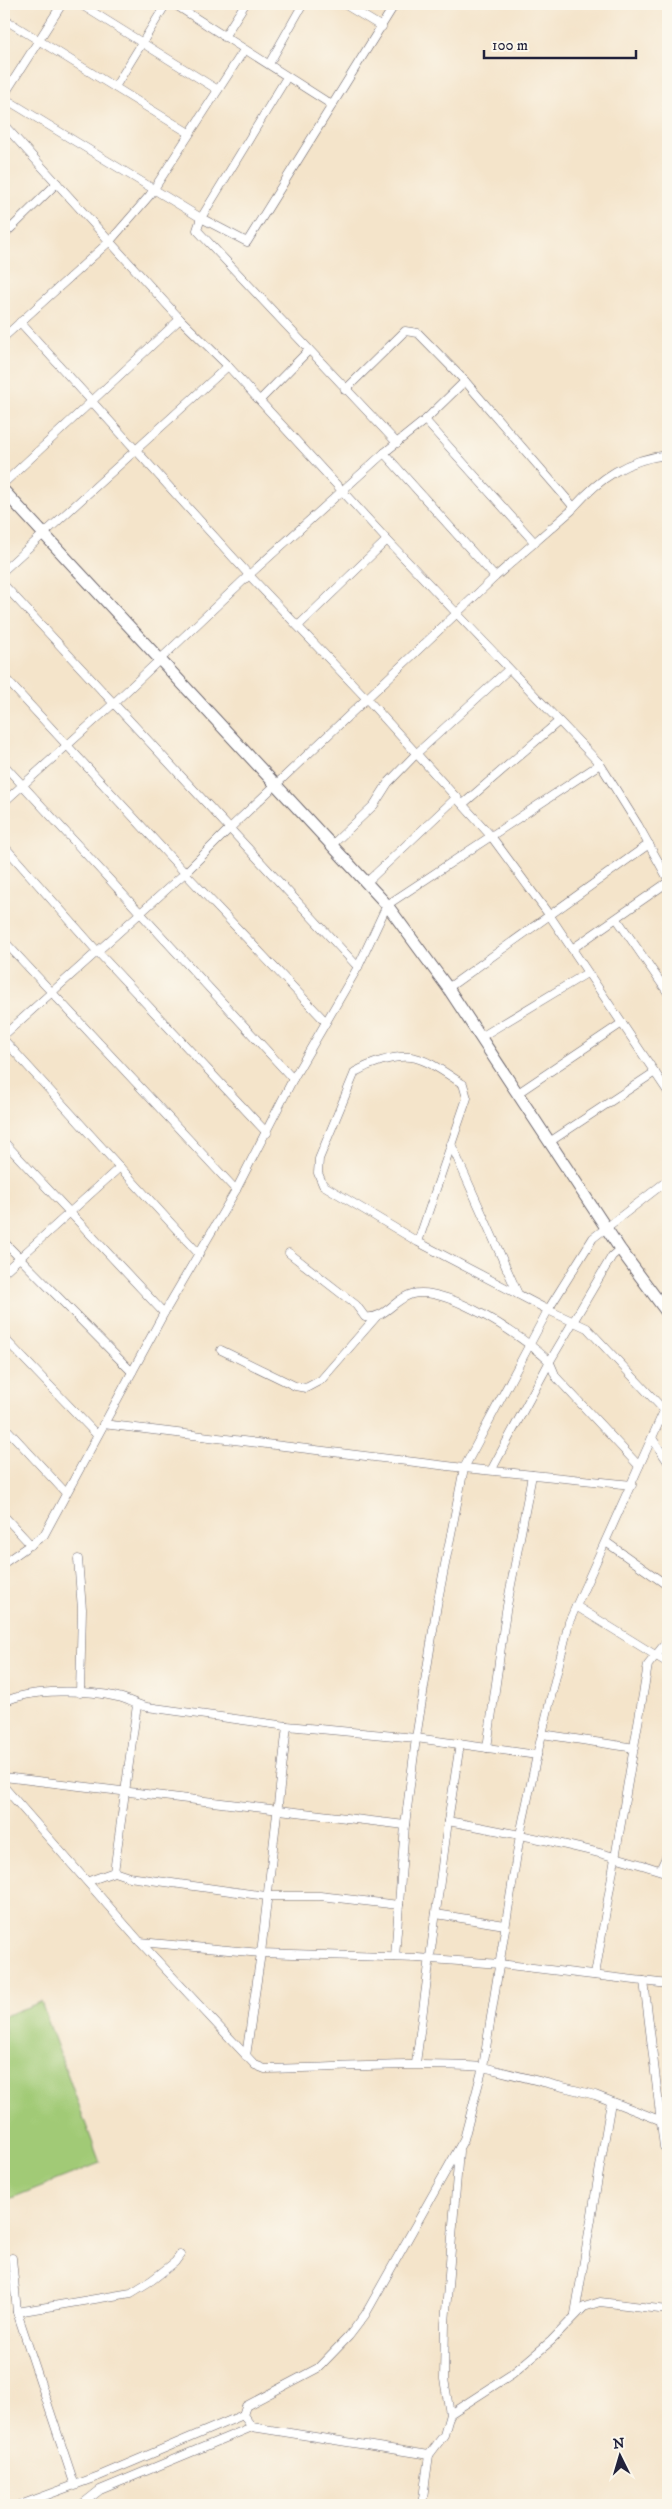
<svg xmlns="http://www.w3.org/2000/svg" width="672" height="2509" viewBox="0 0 672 2509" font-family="'IM FELL DW Pica',serif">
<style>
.green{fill:#a1ca76;stroke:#627658}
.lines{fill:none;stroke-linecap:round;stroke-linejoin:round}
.minor-casing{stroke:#6c666d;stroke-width:9}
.secondary-casing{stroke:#6c666d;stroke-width:13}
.minor{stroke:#fff;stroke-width:8}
.secondary{stroke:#fff;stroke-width:11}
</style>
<rect width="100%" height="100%" fill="#fbf7ec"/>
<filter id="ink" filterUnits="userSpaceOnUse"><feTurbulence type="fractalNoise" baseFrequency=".02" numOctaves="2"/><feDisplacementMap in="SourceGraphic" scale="10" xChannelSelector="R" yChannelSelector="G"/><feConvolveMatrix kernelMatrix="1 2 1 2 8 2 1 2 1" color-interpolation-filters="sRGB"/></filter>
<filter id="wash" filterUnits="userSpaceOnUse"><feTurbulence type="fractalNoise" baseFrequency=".0096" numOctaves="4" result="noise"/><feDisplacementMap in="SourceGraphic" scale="20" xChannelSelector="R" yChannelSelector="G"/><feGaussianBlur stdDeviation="1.12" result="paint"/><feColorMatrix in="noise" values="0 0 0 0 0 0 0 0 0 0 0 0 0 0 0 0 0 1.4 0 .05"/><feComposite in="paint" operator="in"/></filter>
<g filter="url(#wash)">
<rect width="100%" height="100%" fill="#f4e4ca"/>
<polygon class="green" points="41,2002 100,2163 4,2201 4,2016"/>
</g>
<g filter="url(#ink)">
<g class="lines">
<g class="minor-casing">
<g id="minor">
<polyline points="80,4 218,90"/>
<polyline points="174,4 332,105"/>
<polyline points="344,4 382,27"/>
<polyline points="4,19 189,133"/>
<polyline points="224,37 245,4"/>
<polyline points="269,64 303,4"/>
<polyline points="287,77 201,218 197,230 397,443"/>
<polyline points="115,87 166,4"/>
<polyline points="4,95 62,4"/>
<polyline points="4,98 201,218 247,242 395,4"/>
<polyline points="4,125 180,319 228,366 387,540 600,764 638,825 668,879"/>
<polyline points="4,235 57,183"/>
<polyline points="20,322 249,575 367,699 491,836 550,916 668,1092"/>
<polyline points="4,337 111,240 150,195 244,50"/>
<polyline points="260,400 309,350"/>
<polyline points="425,420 535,543"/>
<polyline points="384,453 495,577"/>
<polyline points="4,483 180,319"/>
<path d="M574,507C600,478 627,459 668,455"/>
<polyline points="4,570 228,366"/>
<polyline points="4,585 358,967"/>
<polyline points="298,626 387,540"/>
<polyline points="4,677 185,873 326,1022"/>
<polyline points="4,765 293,1079"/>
<polyline points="4,802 113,704 249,575 384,453 425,420 465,381"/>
<polyline points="463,804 558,722"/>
<polyline points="333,844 374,805 388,783 417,753 509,669"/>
<polyline points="4,846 97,951 267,1133"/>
<polyline points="367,882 457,797"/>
<polyline points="617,919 668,993"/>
<polyline points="4,941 236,1190"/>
<polyline points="572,949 668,882"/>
<polyline points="448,988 649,844"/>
<polyline points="4,1035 185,873 229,829 495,577 572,510 572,505 465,381 418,333 405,331 345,390"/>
<polyline points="481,1037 587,973"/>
<polyline points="4,1040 199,1254"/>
<polyline points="518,1093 622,1023"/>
<polyline points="551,1141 655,1072"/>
<polyline points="4,1142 164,1313"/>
<polyline points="451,1144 518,1294"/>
<polyline points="4,1242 132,1372"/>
<path d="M418,1242L467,1098L463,1084C448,1075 428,1059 411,1057C393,1055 369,1064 355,1072L319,1159L318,1173L323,1185L418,1242L548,1310L587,1328L664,1410"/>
<path d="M289,1253L356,1305L365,1317C385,1320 395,1298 412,1294C447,1285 522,1336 548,1360C551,1363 553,1371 556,1377L639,1466"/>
<polyline points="4,1272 120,1167"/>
<polyline points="4,1338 97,1435"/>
<polyline points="221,1350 295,1386 306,1388 321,1380 376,1317"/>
<polyline points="103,1424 464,1468 632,1485"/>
<polyline points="4,1426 66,1493"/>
<polyline points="652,1438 668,1462"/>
<polyline points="492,1469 550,1361 612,1256 620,1249"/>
<polyline points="4,1516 31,1545"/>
<polyline points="606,1542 668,1586"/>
<polyline points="78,1559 82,1609 80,1693"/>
<polyline points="4,1563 44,1535 164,1313 236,1190 293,1079 358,967 387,905 600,764"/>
<polyline points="576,1606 668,1663"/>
<path d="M4,1702C32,1688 87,1690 118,1697C128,1699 136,1705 147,1707L287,1726L416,1738L537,1755"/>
<polyline points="542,1734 635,1748"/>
<polyline points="487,1748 506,1611 532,1475"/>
<polyline points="4,1777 405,1825"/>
<path d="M4,1787L140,1942L255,2065L265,2069C338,2068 411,2062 483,2067L520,1835L537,1755L569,1622L668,1402"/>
<path d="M448,1821C522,1835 596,1849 668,1873"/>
<polyline points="660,1870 668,1853"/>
<polyline points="114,1872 137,1705"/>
<polyline points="89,1881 114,1872 129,1877 266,1896 320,1896 399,1905"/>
<polyline points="436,1914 505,1925"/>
<polyline points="140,1942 261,1953 417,1958 500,1964 668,1984"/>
<polyline points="395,1957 405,1825 416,1738 437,1605 464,1468 548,1310 593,1238 668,1180"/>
<polyline points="595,1975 648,1665 668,1640"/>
<polyline points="644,1981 664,2147 668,2150"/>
<polyline points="246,2056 261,1953 287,1726"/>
<polyline points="416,2063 448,1821 460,1744"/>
<polyline points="12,2258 17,2312 75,2486"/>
<polyline points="17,2312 131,2293 152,2280 175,2262 180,2255"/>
<polyline points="575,2314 611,2102"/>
<polyline points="450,2414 512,2374 551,2341 584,2307 600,2302 668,2310"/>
<polyline points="252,2427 243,2415 246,2406 318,2368 349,2336 365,2315 464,2139 483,2067 595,2095 662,2121"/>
<polyline points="429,2455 444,2435 450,2414 444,2379 445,2323 459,2151"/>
<polyline points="20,2505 99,2476 243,2415"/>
<polyline points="81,2505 100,2490 252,2427 429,2455 422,2505"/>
</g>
</g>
<g class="secondary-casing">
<polyline id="secondary" points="4,491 387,905 448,988 620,1249 668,1314"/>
</g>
<use href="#minor" class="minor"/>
<use href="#secondary" class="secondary"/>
</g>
</g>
<rect width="672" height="2509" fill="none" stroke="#fbf7ec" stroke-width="20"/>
<g transform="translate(620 2456) rotate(355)" stroke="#fbf7ec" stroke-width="4" paint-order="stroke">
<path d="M0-4L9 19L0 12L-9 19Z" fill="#22223b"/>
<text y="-8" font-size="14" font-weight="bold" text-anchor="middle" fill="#22223b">N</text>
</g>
<path d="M484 50v8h152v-8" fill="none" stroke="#22223b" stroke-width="2.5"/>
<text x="492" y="50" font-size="15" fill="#22223b" stroke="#fbf7ec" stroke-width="4" paint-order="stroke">100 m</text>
</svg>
